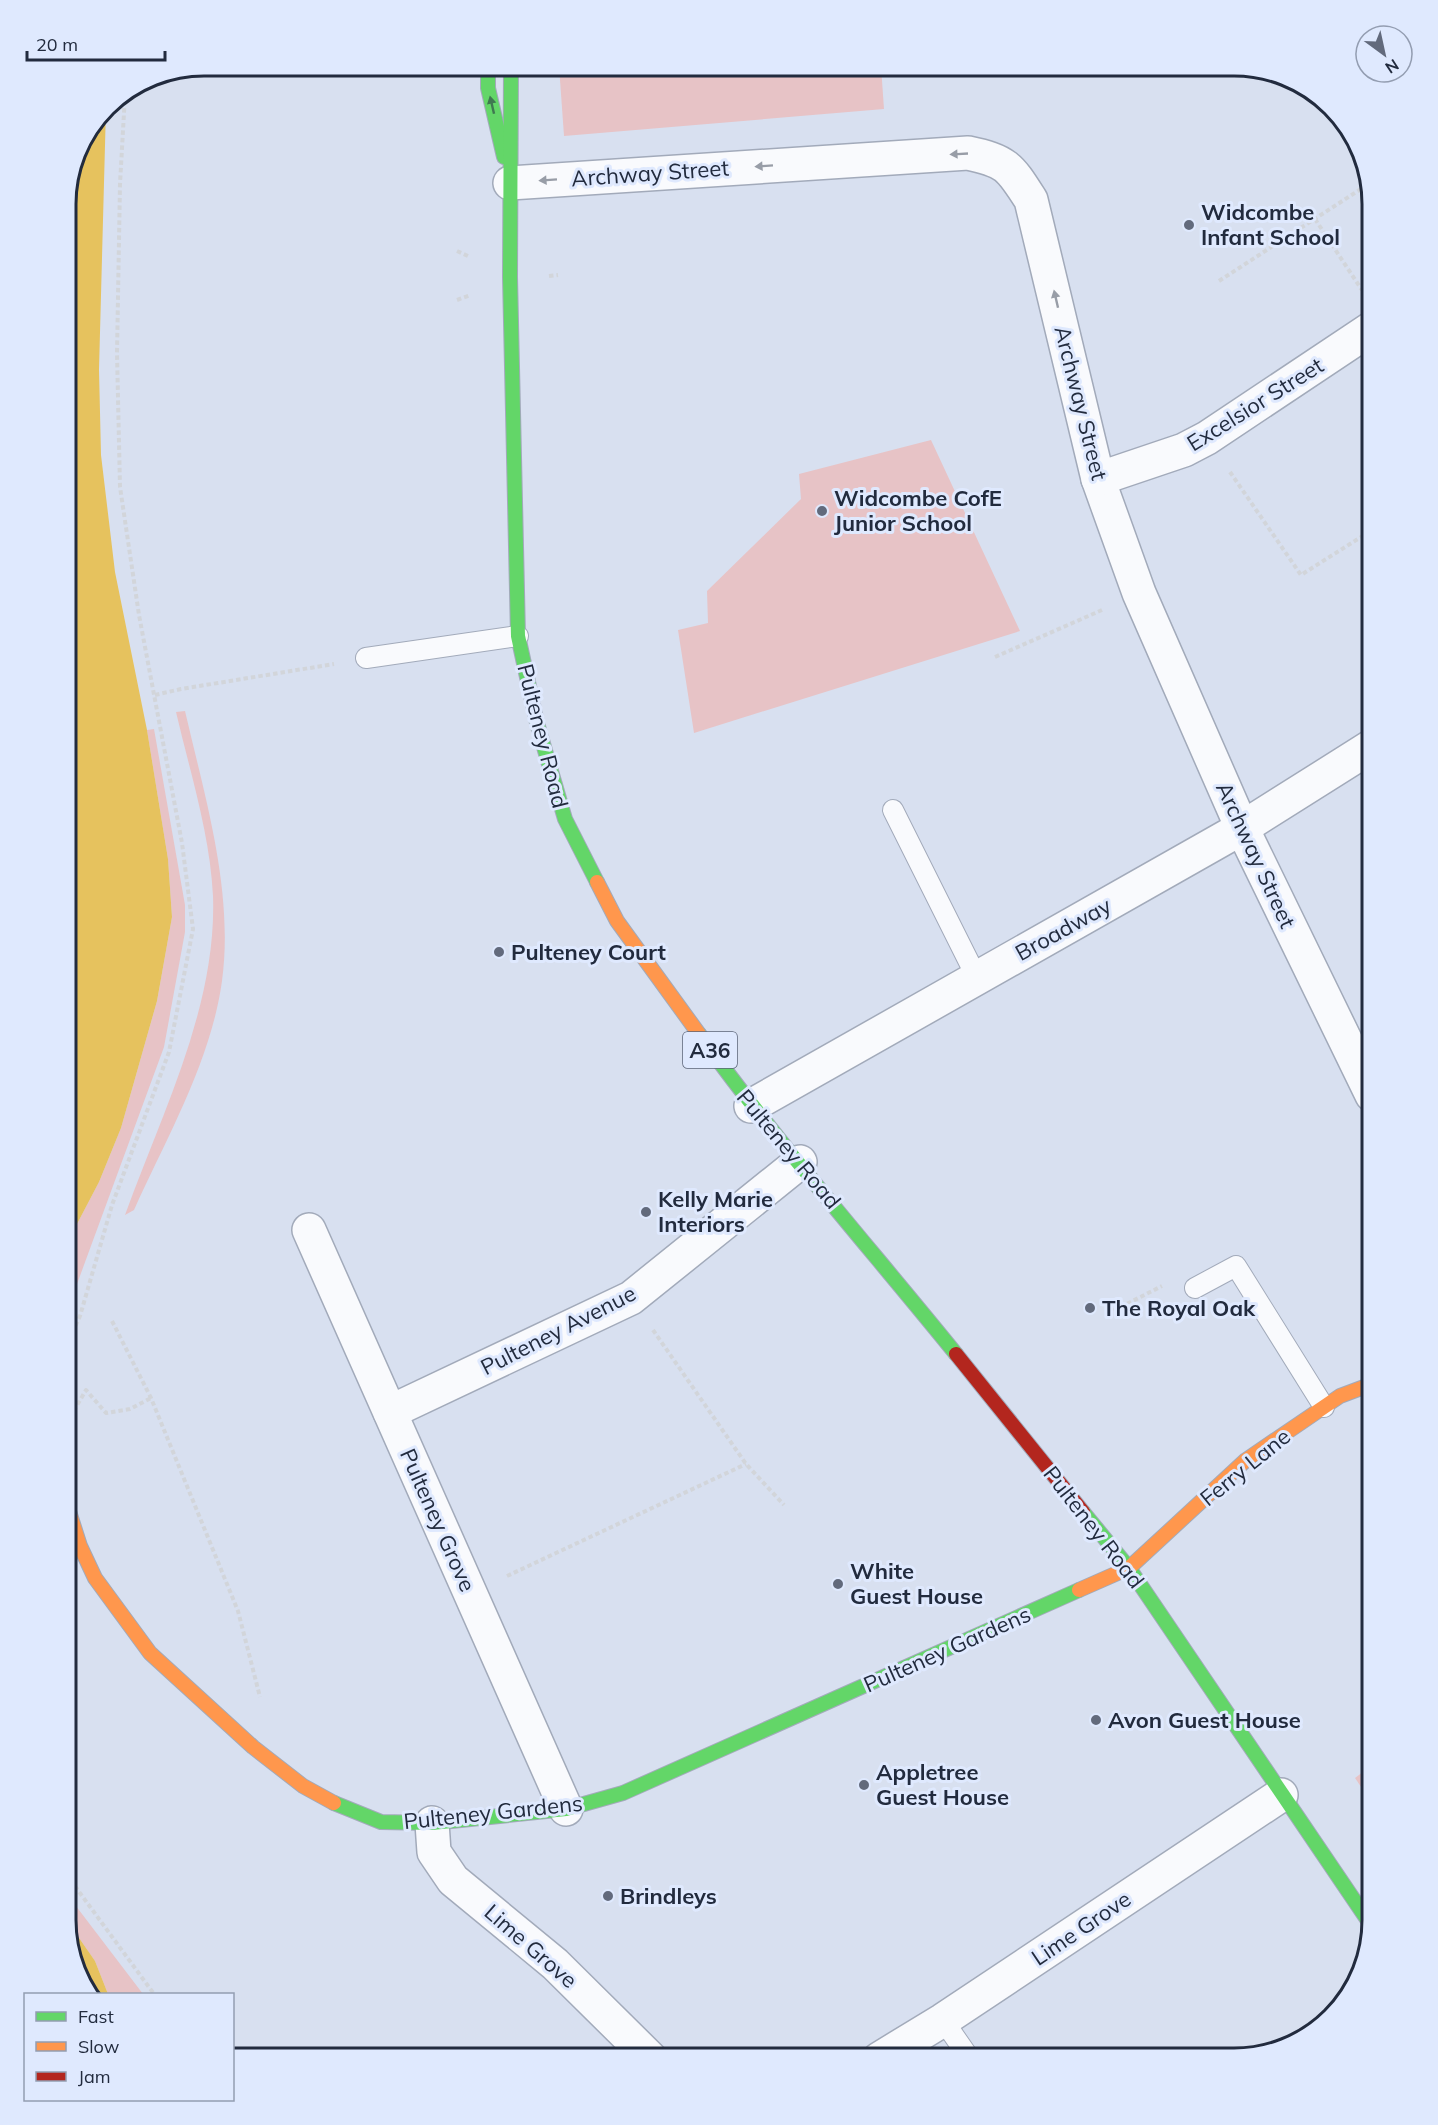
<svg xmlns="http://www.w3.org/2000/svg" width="1438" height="2125" viewBox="0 0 1438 2125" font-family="Mulish,sans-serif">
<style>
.green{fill:#e7c3c6}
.water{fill:#e6c25e}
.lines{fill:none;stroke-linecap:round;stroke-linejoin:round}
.lane-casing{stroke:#a2aaba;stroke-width:22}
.street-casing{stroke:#a2aaba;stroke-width:36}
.fast-casing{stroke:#a2aaba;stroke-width:16}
.slow-casing{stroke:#a2aaba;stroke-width:16}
.jam-casing{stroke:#a2aaba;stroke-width:16}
.path{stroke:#d2d5da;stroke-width:4;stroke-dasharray:4.5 3;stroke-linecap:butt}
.lane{stroke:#f9fafd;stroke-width:20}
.street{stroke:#f9fafd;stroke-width:33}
.fast{stroke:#63d668;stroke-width:14}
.slow{stroke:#ff974d;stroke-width:14}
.jam{stroke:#b3261e;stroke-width:14}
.oneway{fill:#3f7851}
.oneway2{fill:#989da7}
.poi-dot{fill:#626a7c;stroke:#dfe9fe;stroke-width:2}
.labels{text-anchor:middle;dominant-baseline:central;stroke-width:6;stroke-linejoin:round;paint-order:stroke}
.shield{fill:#dfe9fe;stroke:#5b6478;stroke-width:1.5}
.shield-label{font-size:21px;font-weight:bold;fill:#222b3e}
.street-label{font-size:22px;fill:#222b3e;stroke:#dfe9fe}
.poi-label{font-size:22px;font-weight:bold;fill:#222b3e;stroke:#dfe9fe;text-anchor:start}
.rim{fill:none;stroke:#222b3e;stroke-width:3}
</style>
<rect width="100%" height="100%" fill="#d8e0f0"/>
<g class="green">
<polygon points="559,66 881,66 884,109 564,136"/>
<polygon points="931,440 1020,631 694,733 678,630 708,623 707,591 801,499 799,474"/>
<path d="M185,711C205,798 234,891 222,981C211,1061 167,1137 134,1210L125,1215C162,1113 217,1006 213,896C210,834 190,772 176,712Z"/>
<polygon points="154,729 185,905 185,932 164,1047 66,1314 66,1245 99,1182 121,1128 157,1001 172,917 168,859 147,730"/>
<polygon points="1372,1765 1372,1803 1355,1778"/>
<polygon points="66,1893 143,1994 108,1994 95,1961 66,1919"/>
</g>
<g class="water">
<polygon points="106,108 99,370 101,455 115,572 147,730 168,859 172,917 157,1001 121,1128 99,1182 66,1245 66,196 77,151"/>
<polygon points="66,1919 95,1961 108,1994 89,1994 84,1989"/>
</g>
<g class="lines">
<g class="lane-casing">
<g id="lane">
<polyline points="366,658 518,636"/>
<polyline points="893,810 977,978"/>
<polyline points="1195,1288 1236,1266 1324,1407"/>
<polyline points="943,2020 970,2059"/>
</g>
</g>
<g class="street-casing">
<g id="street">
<path d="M510,183L968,153C1007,161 1010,167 1031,200L1098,479L1139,593L1242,828L1372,1095"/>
<polyline points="1098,479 1184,450 1207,438 1372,328"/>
<polyline points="751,1106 1242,828 1372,746"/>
<polyline points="309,1230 566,1809"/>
<polyline points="390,1412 631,1298 800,1162"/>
<polyline points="432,1823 434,1852 453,1880 555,1964 651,2059"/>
<polyline points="879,2059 943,2020 1281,1795"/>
</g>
</g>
<g class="fast-casing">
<g id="fast">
<polyline points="488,66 488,88 504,157"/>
<polyline points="511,66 510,277 518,636 537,723 565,819 597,882"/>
<path d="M699,1034C779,1145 870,1248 956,1354"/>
<polyline points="1083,1512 1129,1568 1371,1925"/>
<polyline points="334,1803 381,1822 432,1823 566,1809 623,1793 1079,1590"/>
</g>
</g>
<g class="slow-casing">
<g id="slow">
<polyline points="597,882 617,921 699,1034"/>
<polyline points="66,1502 80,1546 95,1578 150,1653 253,1747 303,1786 334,1803"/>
<polyline points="1079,1590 1129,1568 1246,1460 1340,1396 1372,1384"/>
</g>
</g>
<g class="jam-casing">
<polyline id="jam" points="956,1354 1083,1512"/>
</g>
<g class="path">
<polyline points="1315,219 1362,290"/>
<polyline points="457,251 470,257"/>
<polyline points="549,276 558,275"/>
<polyline points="1219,281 1367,185"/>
<polyline points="457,300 471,295"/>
<polyline points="1230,472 1301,575 1372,530"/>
<polyline points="995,657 1102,610"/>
<polyline points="155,695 181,689 334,664"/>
<polyline points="1107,1314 1162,1286"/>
<polyline points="112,1321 151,1398 238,1611 260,1697"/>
<polyline points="653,1330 746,1464 784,1505"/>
<polyline points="66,1346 80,1316 112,1205 169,1052 193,929 182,843 139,615 120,487 117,353 120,184 125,95"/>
<polyline points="66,1424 86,1390 106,1413 130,1409 151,1398"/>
<polyline points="507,1576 746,1464"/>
<polyline points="66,1874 154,1994"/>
</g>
<use href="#lane" class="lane"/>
<use href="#street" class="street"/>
<use href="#fast" class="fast"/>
<use href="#slow" class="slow"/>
<use href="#jam" class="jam"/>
</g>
<defs><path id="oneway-solid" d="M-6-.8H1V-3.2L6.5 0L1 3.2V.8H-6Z" transform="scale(1.5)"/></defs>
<use class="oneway" href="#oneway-solid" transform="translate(492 105) rotate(-103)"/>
<g class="oneway2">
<use href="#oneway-solid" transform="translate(959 154) rotate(177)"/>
<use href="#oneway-solid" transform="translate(764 166) rotate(176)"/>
<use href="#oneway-solid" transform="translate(548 180) rotate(176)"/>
<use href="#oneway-solid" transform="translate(1056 299) rotate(-103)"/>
</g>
<g class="poi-dot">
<circle cx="1189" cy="225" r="6"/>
<circle cx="822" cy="511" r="6"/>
<circle cx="499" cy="952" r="6"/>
<circle cx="646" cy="1212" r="6"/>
<circle cx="1090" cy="1308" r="6"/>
<circle cx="838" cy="1584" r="6"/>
<circle cx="1096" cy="1720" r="6"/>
<circle cx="864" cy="1785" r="6"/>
<circle cx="608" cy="1896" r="6"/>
</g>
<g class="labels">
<rect class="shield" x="683" y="1032" width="54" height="36" rx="4.5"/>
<g class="shield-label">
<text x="710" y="1050">A36</text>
</g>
<g class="street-label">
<text transform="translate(650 173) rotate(-4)">Archway Street</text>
<text transform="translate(1081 403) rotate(76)">Archway Street</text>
<text transform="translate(1255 404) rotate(-32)">Excelsior Street</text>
<text transform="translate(543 736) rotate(76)">Pulteney Road</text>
<text transform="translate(1256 855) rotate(65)">Archway Street</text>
<text transform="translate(1063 929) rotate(-29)">Broadway</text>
<text transform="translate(789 1149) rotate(50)">Pulteney Road</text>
<text transform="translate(558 1330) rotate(-27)">Pulteney Avenue</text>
<text transform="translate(1245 1467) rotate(-39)">Ferry Lane</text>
<text transform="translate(438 1520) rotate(66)">Pulteney Grove</text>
<text transform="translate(1094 1527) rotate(52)">Pulteney Road</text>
<text transform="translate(947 1649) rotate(-24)">Pulteney Gardens</text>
<text transform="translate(493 1812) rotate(-6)">Pulteney Gardens</text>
<text transform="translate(1081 1928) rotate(-34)">Lime Grove</text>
<text transform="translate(531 1946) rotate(41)">Lime Grove</text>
</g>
<g class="poi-label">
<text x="1201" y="212">Widcombe<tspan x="1201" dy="25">Infant School</tspan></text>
<text x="834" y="498">Widcombe CofE<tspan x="834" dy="25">Junior School</tspan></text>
<text x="511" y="952">Pulteney Court</text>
<text x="658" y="1199">Kelly Marie<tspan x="658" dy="25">Interiors</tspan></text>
<text x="1102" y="1308">The Royal Oak</text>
<text x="850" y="1571">White<tspan x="850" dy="25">Guest House</tspan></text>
<text x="1108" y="1720">Avon Guest House</text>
<text x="876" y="1772">Appletree<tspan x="876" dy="25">Guest House</tspan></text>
<text x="620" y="1896">Brindleys</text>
</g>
</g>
<path d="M0 0H1438V2125H0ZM204 76H1234A128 128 0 0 1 1362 204V1920A128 128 0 0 1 1234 2048H204A128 128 0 0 1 76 1920V204A128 128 0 0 1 204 76Z" fill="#dfe9fe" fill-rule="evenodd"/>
<path class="rim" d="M204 76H1234A128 128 0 0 1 1362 204V1920A128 128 0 0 1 1234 2048H204A128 128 0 0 1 76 1920V204A128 128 0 0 1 204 76Z"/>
<rect x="24" y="1993" width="210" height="108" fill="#dfe9fe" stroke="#939db1" stroke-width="1.5"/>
<rect x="36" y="2012" width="30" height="9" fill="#63d668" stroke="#939db1" stroke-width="1.5"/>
<text x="78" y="2023" font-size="18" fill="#222b3e">Fast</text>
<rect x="36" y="2042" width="30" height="9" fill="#ff974d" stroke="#939db1" stroke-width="1.5"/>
<text x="78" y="2053" font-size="18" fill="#222b3e">Slow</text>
<rect x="36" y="2072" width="30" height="9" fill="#b3261e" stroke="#939db1" stroke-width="1.5"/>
<text x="78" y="2083" font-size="18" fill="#222b3e">Jam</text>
<g transform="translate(1384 54) rotate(147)"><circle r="28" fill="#dfe9fe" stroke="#939db1" stroke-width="1.5"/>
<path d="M0-4.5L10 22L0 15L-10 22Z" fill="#626a7c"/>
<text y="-9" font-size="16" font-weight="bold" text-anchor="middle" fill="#222b3e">N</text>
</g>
<path d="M27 51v9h138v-9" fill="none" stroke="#222b3e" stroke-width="3"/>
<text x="36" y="51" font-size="18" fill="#222b3e" stroke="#dfe9fe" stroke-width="4.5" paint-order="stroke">20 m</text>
</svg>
